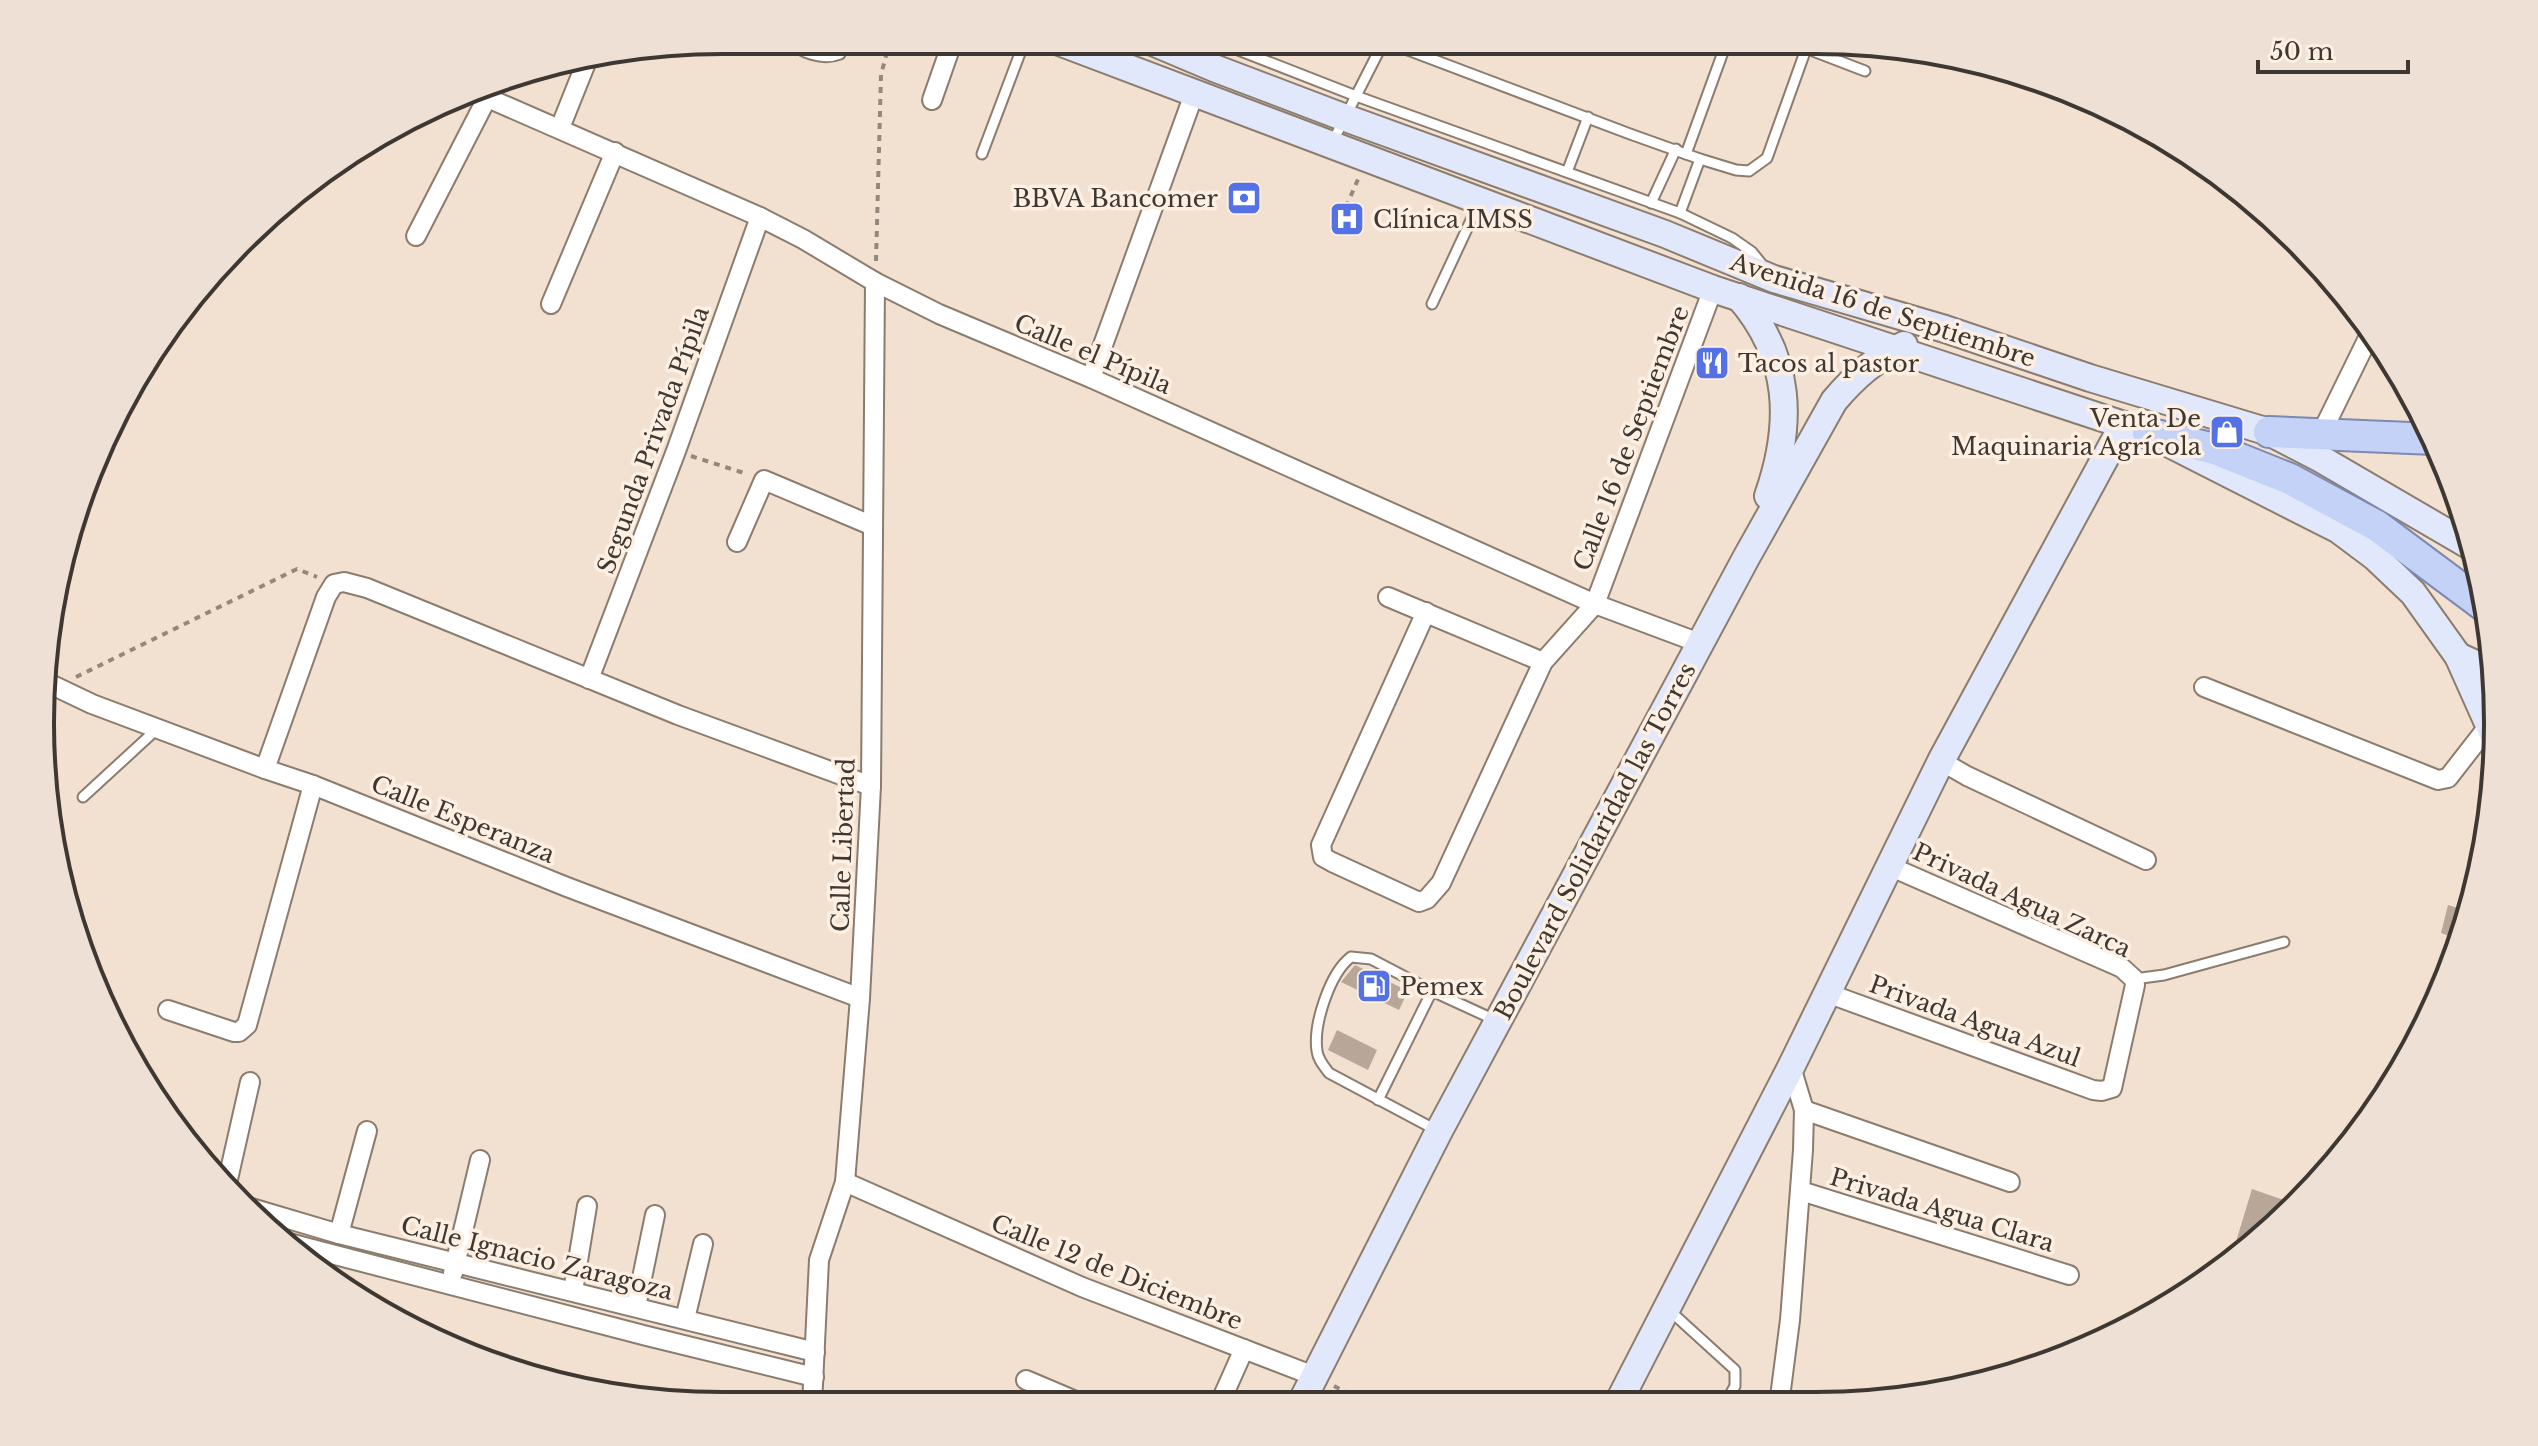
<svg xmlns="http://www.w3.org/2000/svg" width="2538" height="1446" viewBox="0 0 2538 1446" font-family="'Libre Baskerville',serif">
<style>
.building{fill:#b8a798}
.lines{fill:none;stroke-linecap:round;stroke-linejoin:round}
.service-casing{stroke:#8b7c6d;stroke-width:13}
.minor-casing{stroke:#8b7c6d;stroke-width:22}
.secondary-casing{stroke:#8b7c6d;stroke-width:30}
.primary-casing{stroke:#7d89af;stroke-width:34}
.path{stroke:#94887d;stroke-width:4;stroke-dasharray:6 6;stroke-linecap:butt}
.service{stroke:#fff;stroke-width:9}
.minor{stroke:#fff;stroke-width:18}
.secondary{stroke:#e2e8fb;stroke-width:26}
.primary{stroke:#c5d2f8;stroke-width:30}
.labels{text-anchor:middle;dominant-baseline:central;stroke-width:7;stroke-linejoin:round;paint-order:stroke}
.poi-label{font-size:24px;fill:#3f3832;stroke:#fdefe2;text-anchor:start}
.street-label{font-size:24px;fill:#3f3832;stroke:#fdefe2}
.rim{fill:none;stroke:#3f3832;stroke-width:4}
</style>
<rect width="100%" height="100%" fill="#f2e1d1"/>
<g class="building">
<polygon points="2448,905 2468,911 2460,940 2441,933"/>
<polygon points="1355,965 1408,991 1399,1010 1341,982"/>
<polygon points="1337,1030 1377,1050 1368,1070 1328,1050"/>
<polygon points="2252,1189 2298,1205 2231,1258"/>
</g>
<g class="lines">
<g class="service-casing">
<g id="service">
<path d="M787,40C800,53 823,61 840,54L845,40"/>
<polyline points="1215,41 1356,96 1680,213 1732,238 1752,252 1764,267"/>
<polyline points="1384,41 1630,134 1700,159 1736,170 1749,171 1767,158 1806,49"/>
<polyline points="1787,41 1865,71"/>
<polyline points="1333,141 1384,41"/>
<polyline points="982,154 1025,40"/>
<polyline points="1686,154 1727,41"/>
<polyline points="1567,172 1588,117"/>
<polyline points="1651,203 1676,149"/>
<polyline points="1680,213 1700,159"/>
<polyline points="1432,304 1479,203"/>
<polyline points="83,797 157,729"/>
<polyline points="2134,979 2164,975 2284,942"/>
<polyline points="1378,1100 1432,991"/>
<path d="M1436,1130L1329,1073C1324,1066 1318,1060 1317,1051C1313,1024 1330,973 1351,957L1371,959L1432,991L1495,1020"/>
<polyline points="1668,1309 1735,1370 1735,1386 1724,1405"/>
</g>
</g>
<g class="minor-casing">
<g id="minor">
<polyline points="474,92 760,217 803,239 875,282 939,314 1091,378 1595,604 1702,644"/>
<polyline points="932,100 953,40"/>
<polyline points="560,128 586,63"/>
<polyline points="416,236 487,98"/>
<polyline points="551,304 615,152"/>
<polyline points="1091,378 1194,94"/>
<polyline points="2320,436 2372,330"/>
<polyline points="737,542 764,480 873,526"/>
<polyline points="1388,597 1543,662"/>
<polyline points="1426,612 1321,845 1323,857 1332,862 1419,902 1427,899 1441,883 1543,662 1595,604 1713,289"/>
<polyline points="589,679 676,451 760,217"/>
<polyline points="50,684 92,704 265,769 313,785 567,887 860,998"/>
<polyline points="2204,687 2438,780 2448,778 2490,724"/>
<polyline points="1941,761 1967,776 2146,860"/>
<polyline points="265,769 326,597 334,584 344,582 367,588 678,715 871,786"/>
<polyline points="1827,993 2093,1090 2102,1091 2112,1088 2135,985 2134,979 2122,968 2113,964 1889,866"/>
<polyline points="168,1010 234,1032 239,1032 247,1025 313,785"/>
<polyline points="1804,1110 2010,1182"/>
<polyline points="845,1182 1082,1287 1314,1376"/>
<polyline points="226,1188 250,1082"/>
<polyline points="1801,1191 2069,1275"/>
<polyline points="248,1207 339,1234 815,1352"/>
<polyline points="339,1234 367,1131"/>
<polyline points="289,1243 647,1336 814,1377"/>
<polyline points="453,1273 480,1160"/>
<polyline points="573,1291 587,1206"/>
<polyline points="636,1307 655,1215"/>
<polyline points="685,1319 703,1244"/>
<polyline points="1026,1380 1085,1405"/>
<polyline points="812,1405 819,1260 845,1182 860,998 871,786 875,282"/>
<polyline points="1219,1405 1244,1349"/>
<polyline points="1779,1405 1790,1320 1803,1150 1804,1110 1791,1067"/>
</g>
</g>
<g class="secondary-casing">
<g id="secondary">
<polyline points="1054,40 1713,289 2148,433 2339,530 2375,557 2413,593 2458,656 2496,741"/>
<polyline points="1150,41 1214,68 1343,117 1665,234 1774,279 1945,329 2090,378 2269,432 2321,459 2472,547"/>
<path d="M1739,297C1792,358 1793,424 1768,496"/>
<polyline points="2458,656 2493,672"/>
<path d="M1300,1405L1439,1131L1746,558L1834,401C1855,376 1875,359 1904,345"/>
<polyline points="1617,1405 1791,1067 1941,761 2123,425"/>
</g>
</g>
<g class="primary-casing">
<g id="primary">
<polyline points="2269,432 2434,439"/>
<polyline points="2148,433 2215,449 2290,479 2377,526 2487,608"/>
</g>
</g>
<g class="path">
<polyline points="1346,207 1359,177"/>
<polyline points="876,261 881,75 890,40"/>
<polyline points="691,456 747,474"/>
<polyline points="76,677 297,569 317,577"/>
<polyline points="1334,1386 1372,1405"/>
</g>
<use href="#service" class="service"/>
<use href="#minor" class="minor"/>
<use href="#secondary" class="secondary"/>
<use href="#primary" class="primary"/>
</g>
<defs>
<g id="bank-square" transform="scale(1.8)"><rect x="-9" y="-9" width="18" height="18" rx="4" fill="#5471e6" stroke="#fdefe2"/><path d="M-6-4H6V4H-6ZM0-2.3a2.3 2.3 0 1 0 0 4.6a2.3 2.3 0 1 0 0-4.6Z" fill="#fff"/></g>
<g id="hospital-square" transform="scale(1.8)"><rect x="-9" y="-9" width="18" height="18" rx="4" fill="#5471e6" stroke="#fdefe2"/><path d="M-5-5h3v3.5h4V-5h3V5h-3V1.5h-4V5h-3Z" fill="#fff"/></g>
<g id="restaurant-square" transform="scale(1.8)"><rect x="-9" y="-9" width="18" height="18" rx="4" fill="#5471e6" stroke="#fdefe2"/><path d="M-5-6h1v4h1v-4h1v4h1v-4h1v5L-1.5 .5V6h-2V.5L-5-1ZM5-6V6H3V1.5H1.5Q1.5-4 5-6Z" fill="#fff"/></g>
<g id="shop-square" transform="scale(1.8)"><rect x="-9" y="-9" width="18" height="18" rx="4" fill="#5471e6" stroke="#fdefe2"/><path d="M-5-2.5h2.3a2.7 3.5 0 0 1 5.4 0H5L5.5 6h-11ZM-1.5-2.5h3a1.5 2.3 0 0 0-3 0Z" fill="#fff"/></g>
<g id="fuel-square" transform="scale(1.8)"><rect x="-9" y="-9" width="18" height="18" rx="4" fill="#5471e6" stroke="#fdefe2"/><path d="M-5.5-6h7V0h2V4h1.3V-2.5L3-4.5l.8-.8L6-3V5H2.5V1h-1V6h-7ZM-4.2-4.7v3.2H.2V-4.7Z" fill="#fff"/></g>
</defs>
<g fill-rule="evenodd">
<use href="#bank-square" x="1244" y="198"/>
<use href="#hospital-square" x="1347" y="219"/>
<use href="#restaurant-square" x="1712" y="363"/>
<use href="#shop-square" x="2227" y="432"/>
<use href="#fuel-square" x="1374" y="986"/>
</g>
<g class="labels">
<g class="poi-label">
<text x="1218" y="198" text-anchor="end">BBVA Bancomer</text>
<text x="1373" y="219">Clínica IMSS</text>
<text x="1738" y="363">Tacos al pastor</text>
<text x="2201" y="418" text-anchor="end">Venta De<tspan x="2201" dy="28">Maquinaria Agrícola</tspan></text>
<text x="1400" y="986">Pemex</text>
</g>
<g class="street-label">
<text transform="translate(1883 310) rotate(18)">Avenida 16 de Septiembre</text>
<text transform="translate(1093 354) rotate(23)">Calle el Pípila</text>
<text transform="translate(1631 438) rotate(-69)">Calle 16 de Septiembre</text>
<text transform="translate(653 440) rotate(-70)">Segunda Privada Pípila</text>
<text transform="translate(463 819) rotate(22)">Calle Esperanza</text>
<text transform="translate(1595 841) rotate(-62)">Boulevard Solidaridad las Torres</text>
<text transform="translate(843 845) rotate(-88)">Calle Libertad</text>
<text transform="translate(2022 900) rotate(25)">Privada Agua Zarca</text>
<text transform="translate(1975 1021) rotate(20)">Privada Agua Azul</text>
<text transform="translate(1942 1210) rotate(17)">Privada Agua Clara</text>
<text transform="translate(537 1258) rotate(14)">Calle Ignacio Zaragoza</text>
<text transform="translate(1117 1272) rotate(22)">Calle 12 de Diciembre</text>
</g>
</g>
<path d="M0 0H2538V1446H0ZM723 54H1815A669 669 0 0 1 2484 723V723A669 669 0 0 1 1815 1392H723A669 669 0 0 1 54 723V723A669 669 0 0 1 723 54Z" fill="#eee0d4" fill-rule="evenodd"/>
<path class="rim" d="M723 54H1815A669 669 0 0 1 2484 723V723A669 669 0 0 1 1815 1392H723A669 669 0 0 1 54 723V723A669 669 0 0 1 723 54Z"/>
<path d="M2258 60v12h150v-12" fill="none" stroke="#3f3832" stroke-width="4"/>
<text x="2270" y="60" font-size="24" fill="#3f3832" stroke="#fdefe2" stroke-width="6" paint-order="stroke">50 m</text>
</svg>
